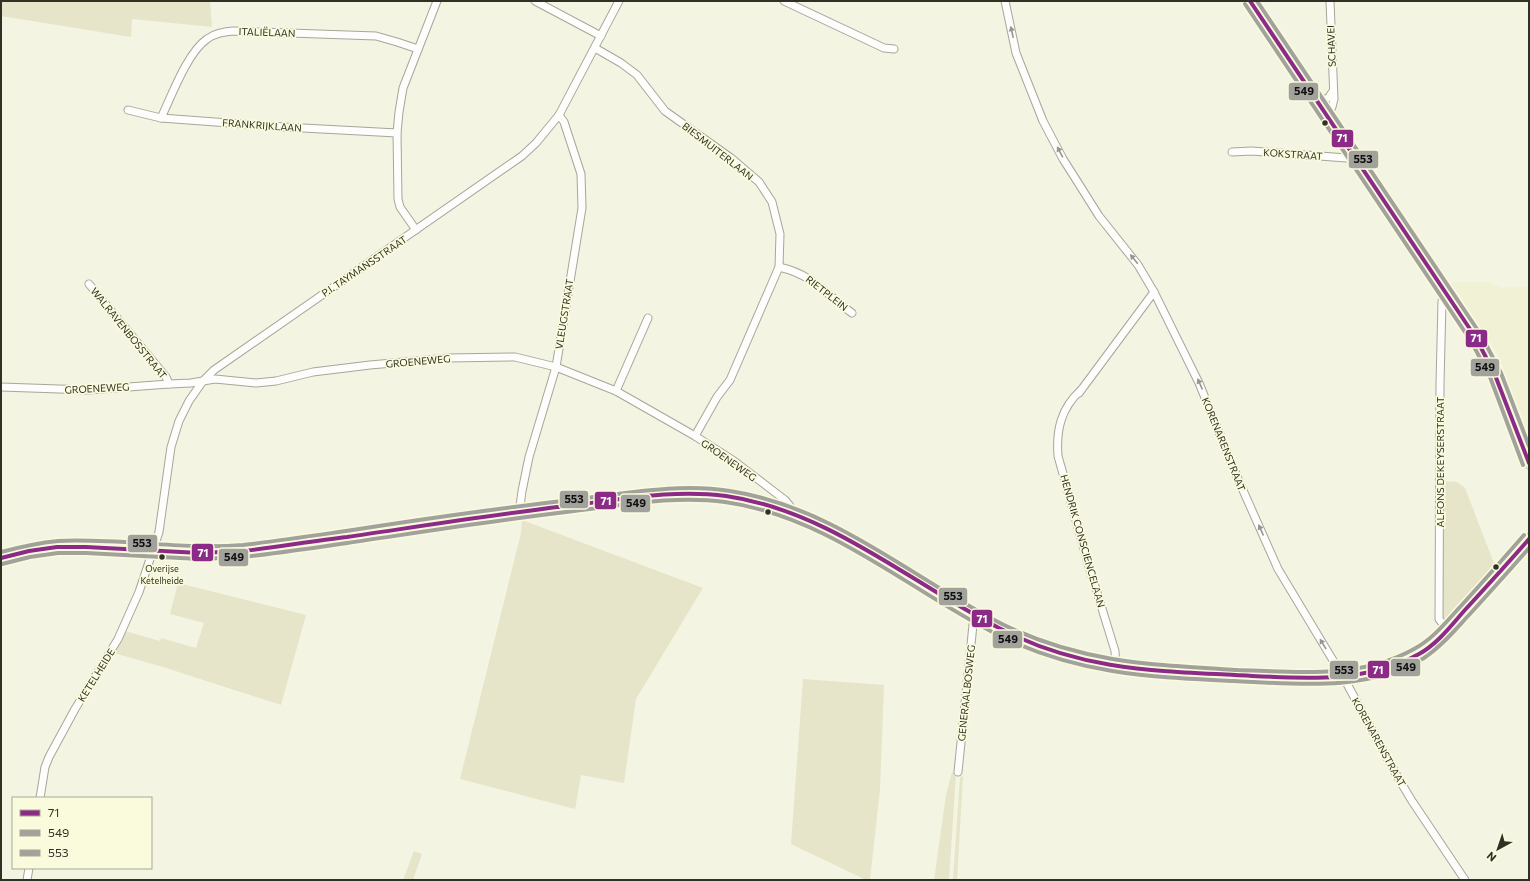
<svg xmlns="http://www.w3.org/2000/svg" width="1530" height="881" viewBox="0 0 1530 881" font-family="Commissioner,sans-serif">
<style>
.built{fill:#f1f1d5}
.green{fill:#e6e5c9}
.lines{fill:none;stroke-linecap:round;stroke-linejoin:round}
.street-casing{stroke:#a7a69a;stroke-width:9}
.secondary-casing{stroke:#a7a69a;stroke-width:12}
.primary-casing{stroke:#d2d2c9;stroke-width:13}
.street{stroke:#fdfdfb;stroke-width:7}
.secondary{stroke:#edf1f1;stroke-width:10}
.primary{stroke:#dde5e6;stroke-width:11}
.bus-1-casing{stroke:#fafadd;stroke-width:7}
.bus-2-casing{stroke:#fafadd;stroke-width:7}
.bus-3-casing{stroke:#fafadd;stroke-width:7}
.bus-1{stroke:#8c2b87;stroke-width:4}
.bus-2{stroke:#a2a29d;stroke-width:4}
.bus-3{stroke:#a2a29d;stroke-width:4}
.oneway{fill:#969690}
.bus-dot{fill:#303025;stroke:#fafadd;stroke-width:1.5}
.labels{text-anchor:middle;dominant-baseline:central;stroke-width:3.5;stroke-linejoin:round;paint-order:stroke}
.bus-label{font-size:9px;fill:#303025;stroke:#fafadd}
.street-label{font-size:10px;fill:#303025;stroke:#fafadd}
.line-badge{stroke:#fafadd;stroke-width:1.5}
.badge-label{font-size:11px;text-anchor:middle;font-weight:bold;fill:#fff}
.pale-badge-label{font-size:11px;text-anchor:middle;font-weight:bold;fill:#111}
</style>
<rect width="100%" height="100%" fill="#f4f4e3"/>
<polygon class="built" points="1451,282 1492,282 1492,285 1499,286 1499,288 1529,286 1529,434 1497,353"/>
<g class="green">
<polygon points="1,1 210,1 212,27 132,19 131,37 1,16"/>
<polygon points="1442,481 1457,482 1465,488 1495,566 1497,568 1447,622 1442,618"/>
<polygon points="522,520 703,588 636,699 624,783 581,775 575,809 460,779 521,533"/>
<polygon points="178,583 306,615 281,705 163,667 114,653 125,631 160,641 161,638 196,648 204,623 170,614"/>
<polygon points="803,679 884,685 880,789 870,880 866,880 791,844"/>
<polygon points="952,772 956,774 949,880 934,880 946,795"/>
<polygon points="963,776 957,880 953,880 960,777"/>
<polygon points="414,851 422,854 413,880 403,880"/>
</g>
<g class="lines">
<g class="street-casing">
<g id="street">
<polyline points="535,1 601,36"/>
<polyline points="784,1 884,48 894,49"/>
<polyline points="1005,1 1016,53 1043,121 1063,159 1082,189 1099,216 1138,265 1154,292 1199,383 1238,479 1278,569 1346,682 1397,776 1412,801 1465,880"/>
<polyline points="595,48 621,63 637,75 665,111 731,158 759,182 772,202 780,234 779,267 730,380 717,397 695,436"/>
<polyline points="1319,104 1329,97 1333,91"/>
<polyline points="128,110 161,118 284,127 397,133"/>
<polyline points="1327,116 1332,107 1334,99 1330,1"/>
<path d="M161,118C172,95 187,53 207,39C215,33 224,32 233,31L376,36L397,42L418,49"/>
<polyline points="1232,152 1251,151 1347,158 1354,155"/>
<polyline points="416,230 400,207 398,199 397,133 399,112 403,88 437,1"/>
<path d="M779,267C814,275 824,293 852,313"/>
<polyline points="89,284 166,377 169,384"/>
<polyline points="1,387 88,390 169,384 191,383 215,379 256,383 276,381 313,372 370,365 449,358 515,357 556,367 616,391 695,436 734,461 785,500 790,506 792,513"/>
<path d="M1081,390C1061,408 1056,430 1058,456L1088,563L1115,651L1116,667"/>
<polyline points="616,391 648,318"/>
<polyline points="1079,393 1154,292"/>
<polyline points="521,513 520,506 522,491 529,457 556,367 582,208 581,174 564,122 559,115"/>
<polyline points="1447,630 1439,619 1440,384 1442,301 1447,294"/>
<polyline points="958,772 974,615"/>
<polyline points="40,798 45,767 49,757 75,709 118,639 139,592 159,532 171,447 179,421 189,401 203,381 214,370 522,156 536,143 559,115 619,1"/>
<polyline points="27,880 29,868"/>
</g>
</g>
<g class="secondary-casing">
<path id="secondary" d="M1,558C76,533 152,558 228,552C269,549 309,542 350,536C412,528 474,519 536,510C565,506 595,503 625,499C654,496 685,491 715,495C728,496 742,499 755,502C846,523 918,588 1000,629C1044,651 1092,665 1141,670C1176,674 1212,674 1247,676C1306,678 1370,685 1422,652C1440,640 1454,622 1469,606C1489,584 1509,562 1529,539"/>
</g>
<g class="primary-casing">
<polyline id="primary" points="1250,1 1476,338 1495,375 1529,463"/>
</g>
<use href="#street" class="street"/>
<use href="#secondary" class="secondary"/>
<use href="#primary" class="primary"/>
<g class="bus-1-casing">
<g id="bus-1">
<polyline points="1250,1 1476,338 1495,375 1529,463"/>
<path d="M1,558L29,551L57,547H86L200,553L243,551C278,547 312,541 347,537C422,526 498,514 574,505C624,499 675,489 726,496C829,511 909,582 999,628C1077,669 1149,671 1235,675C1297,678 1363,685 1419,654C1437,644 1450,627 1464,611C1486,587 1508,563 1529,539"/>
</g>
</g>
<g class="bus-2-casing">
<g id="bus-2">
<polyline points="1245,4 1471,341 1490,377 1523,465"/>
<path d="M2,564L30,557L58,553H86L199,559L244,557C278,553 313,548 347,543C422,532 498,520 574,511C624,505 675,495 725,502C829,517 907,589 998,635C1077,674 1148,677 1234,681C1297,684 1367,692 1424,658C1441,647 1455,630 1469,615C1489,593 1509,571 1529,548"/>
</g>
</g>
<g class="bus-3-casing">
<g id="bus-3">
<polyline points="1257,1 1481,335 1501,373 1529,446"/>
<path d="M1,552C20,547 38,543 58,541C120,538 181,550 243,545C277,541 311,536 346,531C423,519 501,508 579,499C629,493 680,483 730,491C834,507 912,578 1002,624C1081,663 1153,665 1238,670C1297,672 1361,679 1414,649C1433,639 1446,622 1460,607C1482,583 1503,559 1524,535"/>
</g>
</g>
<use href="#bus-1" class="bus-1"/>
<use href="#bus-2" class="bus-2"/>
<use href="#bus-3" class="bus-3"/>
</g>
<defs><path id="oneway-solid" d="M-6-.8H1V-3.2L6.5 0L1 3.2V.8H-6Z"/></defs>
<g class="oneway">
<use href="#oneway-solid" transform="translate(1012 32) rotate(-102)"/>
<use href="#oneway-solid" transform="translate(1060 152) rotate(-118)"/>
<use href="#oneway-solid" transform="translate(1134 259) rotate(-129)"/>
<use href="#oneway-solid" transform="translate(1200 384) rotate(-114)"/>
<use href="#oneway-solid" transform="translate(1261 530) rotate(-114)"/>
<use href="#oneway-solid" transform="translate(1323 644) rotate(-121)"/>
</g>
<g class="bus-dot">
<circle cx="1325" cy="123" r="3.5"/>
<circle cx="768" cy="512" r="3.5"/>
<circle cx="162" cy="557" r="3.5"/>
<circle cx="1496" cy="567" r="3.5"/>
</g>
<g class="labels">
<g class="bus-label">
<text x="162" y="568">Overijse<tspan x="162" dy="12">Ketelheide</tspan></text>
</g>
<g class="street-label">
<text transform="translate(267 32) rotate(2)">ITALIËLAAN</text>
<text transform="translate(1331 46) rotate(-92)">SCHAVEI</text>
<text transform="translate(262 125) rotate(4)">FRANKRIJKLAAN</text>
<text transform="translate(718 151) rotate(38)">BIESMUITERLAAN</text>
<text transform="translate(1293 154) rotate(4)">KOKSTRAAT</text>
<text transform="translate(364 266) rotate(-34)">P.I. TAYMANSSTRAAT</text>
<text transform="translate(827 293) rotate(38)">RIETPLEIN</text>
<text transform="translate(564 314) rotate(-81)">VLEUGSTRAAT</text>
<text transform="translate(129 333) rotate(51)">WALRAVENBOSSTRAAT</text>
<text transform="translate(418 361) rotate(-5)">GROENEWEG</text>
<text transform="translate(97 388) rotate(-3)">GROENEWEG</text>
<text transform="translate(1224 444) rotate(68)">KORENARENSTRAAT</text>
<text transform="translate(729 460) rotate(35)">GROENEWEG</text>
<text transform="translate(1440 462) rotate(-90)">ALFONS DEKEYSERSTRAAT</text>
<text transform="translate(1083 541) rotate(74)">HENDRIK CONSCIENCELAAN</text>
<text transform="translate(96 675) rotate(-58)">KETELHEIDE</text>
<text transform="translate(966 693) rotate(-84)">GENERAALBOSWEG</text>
<text transform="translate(1379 742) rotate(61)">KORENARENSTRAAT</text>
</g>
</g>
<g class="line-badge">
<rect x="1288" y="82" width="31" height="19" rx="4" fill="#a2a29d"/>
<rect x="1331" y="129" width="23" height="19" rx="4" fill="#8c2b87"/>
<rect x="1348" y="150" width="31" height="19" rx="4" fill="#a2a29d"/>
<rect x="1465" y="329" width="23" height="19" rx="4" fill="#8c2b87"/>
<rect x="1470" y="358" width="30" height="19" rx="4" fill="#a2a29d"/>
<rect x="559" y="490" width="30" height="19" rx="4" fill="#a2a29d"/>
<rect x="594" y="491" width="23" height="19" rx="4" fill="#8c2b87"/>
<rect x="620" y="494" width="31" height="19" rx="4" fill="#a2a29d"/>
<rect x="127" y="534" width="31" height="19" rx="4" fill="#a2a29d"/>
<rect x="191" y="543" width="23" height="19" rx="4" fill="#8c2b87"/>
<rect x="218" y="548" width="31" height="19" rx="4" fill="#a2a29d"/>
<rect x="938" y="587" width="30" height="19" rx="4" fill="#a2a29d"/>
<rect x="971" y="609" width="22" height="19" rx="4" fill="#8c2b87"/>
<rect x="992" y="630" width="31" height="19" rx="4" fill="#a2a29d"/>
<rect x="1390" y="658" width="31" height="19" rx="4" fill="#a2a29d"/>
<rect x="1367" y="660" width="23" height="19" rx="4" fill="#8c2b87"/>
<rect x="1329" y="660" width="30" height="20" rx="4" fill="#a2a29d"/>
</g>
<g class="badge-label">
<text x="1342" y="142">71</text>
<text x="1476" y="342">71</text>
<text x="606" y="505">71</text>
<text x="203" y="557">71</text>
<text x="982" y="623">71</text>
<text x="1378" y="674">71</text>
</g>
<g class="pale-badge-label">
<text x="1304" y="95">549</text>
<text x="1363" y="163">553</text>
<text x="1485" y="371">549</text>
<text x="574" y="503">553</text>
<text x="636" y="507">549</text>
<text x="142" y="547">553</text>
<text x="234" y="561">549</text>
<text x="953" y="600">553</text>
<text x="1008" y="643">549</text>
<text x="1406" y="671">549</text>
<text x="1344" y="674">553</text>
</g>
<rect width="1530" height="881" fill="none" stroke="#303025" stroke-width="4"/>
<rect x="12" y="797" width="140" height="72" fill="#fafadd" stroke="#a9a993"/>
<rect x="20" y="810" width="20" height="6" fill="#8c2b87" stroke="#a9a993"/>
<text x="48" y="817" font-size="12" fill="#303025">71</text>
<rect x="20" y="830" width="20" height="6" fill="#a2a29d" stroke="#a9a993"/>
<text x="48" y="837" font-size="12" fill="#303025">549</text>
<rect x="20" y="850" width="20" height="6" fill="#a2a29d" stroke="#a9a993"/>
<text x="48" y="857" font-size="12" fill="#303025">553</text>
<g transform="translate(1498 849) rotate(220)" stroke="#fafadd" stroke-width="3" paint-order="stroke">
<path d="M0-3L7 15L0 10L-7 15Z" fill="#303025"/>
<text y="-6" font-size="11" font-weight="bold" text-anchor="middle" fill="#303025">N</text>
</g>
</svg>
